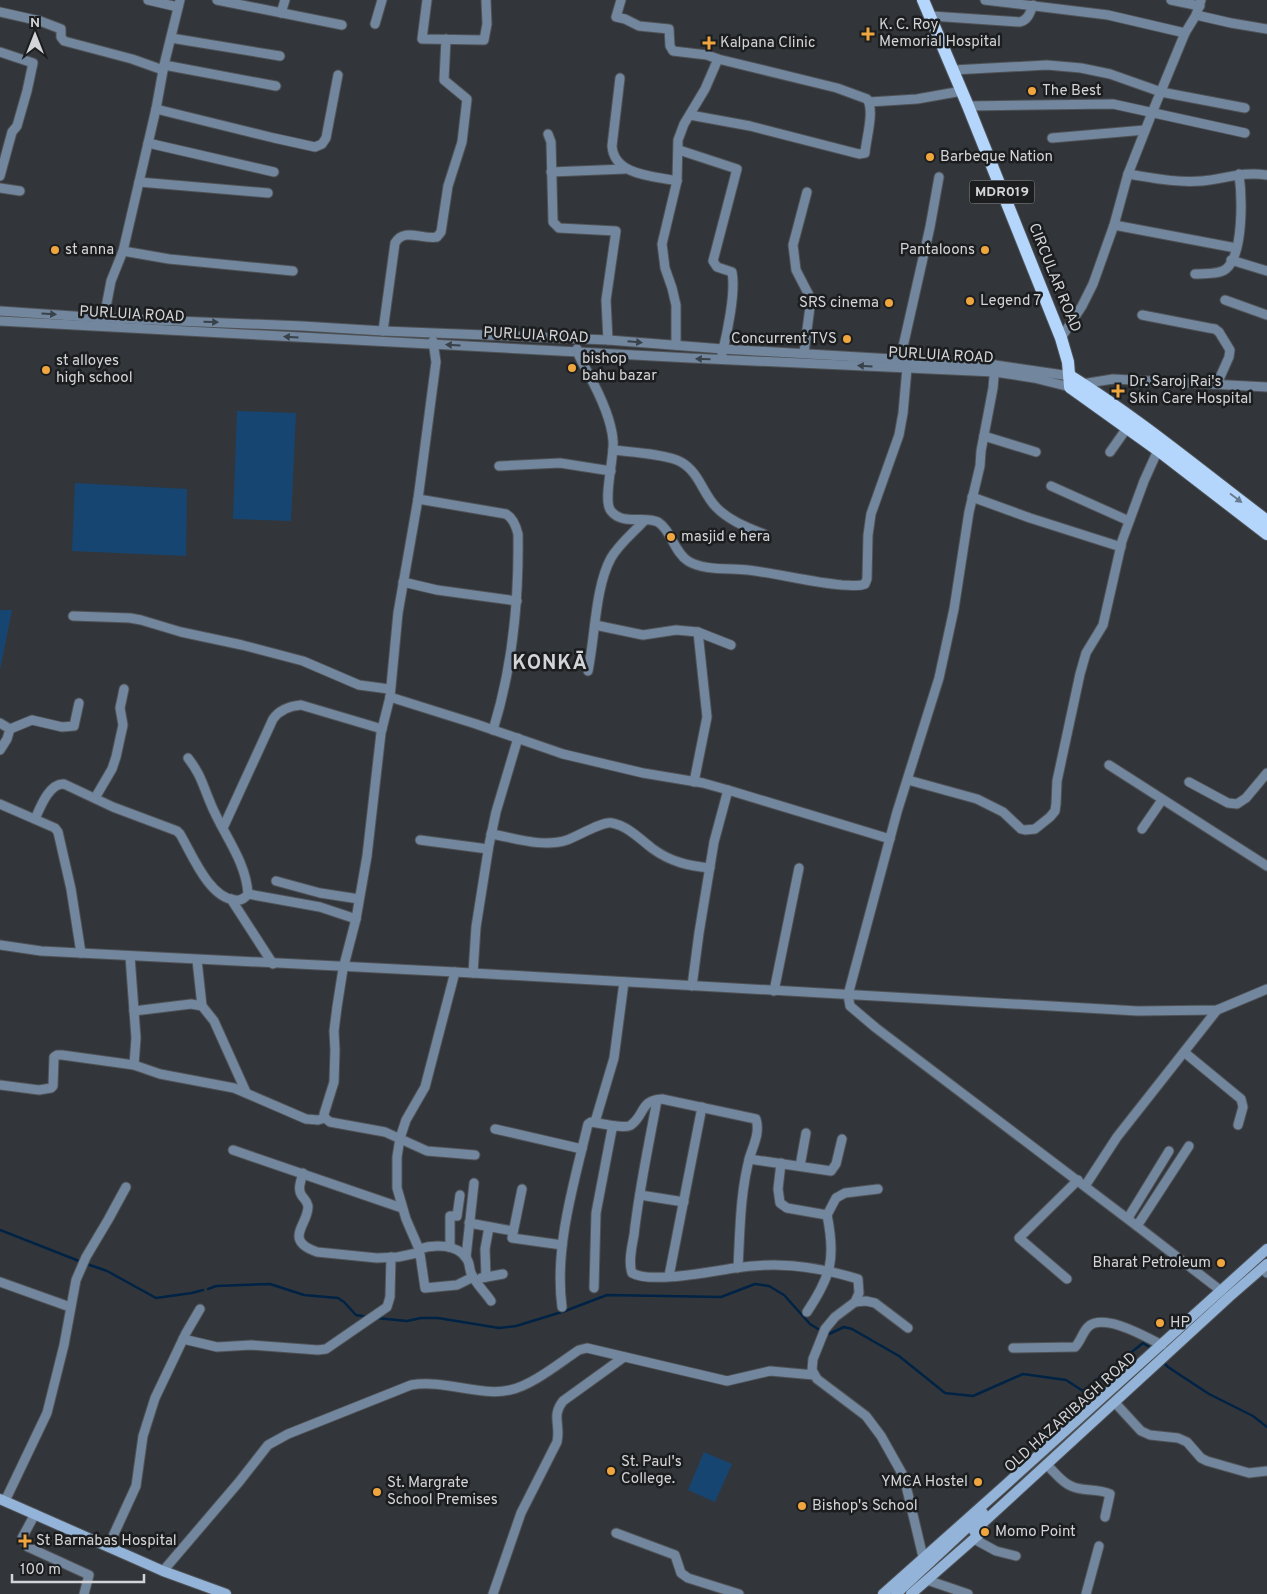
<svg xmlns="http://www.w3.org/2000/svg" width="1267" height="1594" viewBox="0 0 1267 1594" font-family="Overpass,sans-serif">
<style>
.green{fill:#174571}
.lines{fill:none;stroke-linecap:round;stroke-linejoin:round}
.stream{stroke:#002345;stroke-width:2.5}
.street-casing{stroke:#4f5256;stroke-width:11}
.secondary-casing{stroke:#4f5256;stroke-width:12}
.primary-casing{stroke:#4f5256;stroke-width:14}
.street{stroke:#72869d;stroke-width:9}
.secondary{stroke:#93b4d8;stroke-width:10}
.primary{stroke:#b4d6fc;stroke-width:12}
.oneway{fill:#39424b}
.oneway2{fill:#687a8e}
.poi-dot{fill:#f0a63f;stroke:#1b1d1f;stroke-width:2}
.labels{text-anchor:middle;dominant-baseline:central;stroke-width:5;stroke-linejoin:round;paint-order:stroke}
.shield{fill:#1b1d1f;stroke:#9b9da0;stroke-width:1}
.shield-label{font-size:14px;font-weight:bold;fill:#d2d4d7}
.poi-label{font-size:15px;fill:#d2d4d7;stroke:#1b1d1f;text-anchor:start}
.street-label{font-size:15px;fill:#d2d4d7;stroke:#1b1d1f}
.district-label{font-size:20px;font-weight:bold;letter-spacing:1px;fill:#d2d4d7;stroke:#1b1d1f}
</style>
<rect width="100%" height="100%" fill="#32363a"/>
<g class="green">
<polygon points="237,411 296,413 291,521 233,519"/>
<polygon points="75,483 187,489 186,556 72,551"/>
<polygon points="0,610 12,610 0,670"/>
<polygon points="704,1452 732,1464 715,1502 688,1490"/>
</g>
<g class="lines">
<g class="stream">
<polyline points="0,1230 79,1261"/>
<polyline points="87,1264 107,1271 156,1298 192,1293 203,1290"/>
<polyline points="208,1289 216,1286 270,1284 304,1295 338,1298 344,1302 356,1315 368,1317"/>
<polyline points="376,1318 407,1321 421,1318 438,1318 499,1328 516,1326 565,1311 607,1295 721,1297 755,1284 769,1286 784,1295 810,1324 818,1329"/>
<polyline points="829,1334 844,1327 852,1329 899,1356 945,1393 973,1396 1023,1374 1066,1380 1083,1391 1143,1343 1151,1348"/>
<polyline points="1163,1362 1168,1367 1209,1394 1253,1416 1267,1427"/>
</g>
<g class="street-casing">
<g id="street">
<polyline points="148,0 178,7"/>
<polyline points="217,0 342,25"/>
<polyline points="427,0 422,39 484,40 487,24 486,0"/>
<polyline points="621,0 616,17 625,19 639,26 669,29 670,46 673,51 707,55 718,59 705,89 684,124 678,140 677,181 662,244 665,268 672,288 676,305 676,345"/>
<polyline points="985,0 1108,15 1185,33"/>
<polyline points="1171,0 1200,6"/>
<polyline points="0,12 40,21 61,29 61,37 64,41 132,59 163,70"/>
<polyline points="281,13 285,0"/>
<polyline points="1196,15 1231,23 1267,29"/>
<path d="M931,16L1020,22C1028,20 1030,13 1033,5"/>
<polyline points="375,24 382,0"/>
<polyline points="171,38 280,56"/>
<polyline points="0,52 33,63 27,91 17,126 12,132 0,176"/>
<polyline points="164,65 276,86"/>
<polyline points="953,70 1047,65 1081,68 1110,74 1161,92 1245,108"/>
<path d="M620,78L612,146C614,176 655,176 677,181"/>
<polyline points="869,102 917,99 962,91"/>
<polyline points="968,106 1113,104 1245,133"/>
<polyline points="156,109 274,138 315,147 322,144 326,138 338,75"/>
<path d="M690,115L750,126L859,154L865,153C866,139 875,110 867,99L837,88L718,59"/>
<polyline points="548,134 551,142 553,222 559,228 616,231 606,300 608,340"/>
<polyline points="1052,138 1145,130"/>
<polyline points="148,143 274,172"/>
<path d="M679,150L737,169L713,261L717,267L732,272C736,292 727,334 722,354"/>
<polyline points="551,172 625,169"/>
<path d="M1128,174C1153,178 1176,183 1202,181C1224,179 1244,171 1267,175"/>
<polyline points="139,182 268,193"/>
<polyline points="0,188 20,191"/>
<polyline points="1114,225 1236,248"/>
<polyline points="123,251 169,259 293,271"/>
<polyline points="1231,260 1267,271"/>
<path d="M1195,274C1205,273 1218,275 1226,269C1244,254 1242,196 1239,174"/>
<polyline points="1225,300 1267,315"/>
<polyline points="0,311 103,318 302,326 383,331 608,340 723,349 995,365 1070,376"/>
<polyline points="1142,315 1209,328 1215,329 1219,332 1230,350 1229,357 1217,384"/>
<polyline points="0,321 690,358 995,372 1034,378 1070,387"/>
<polyline points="103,323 111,281 123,251 156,109 164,65 180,0"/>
<path d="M383,331L395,243C404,227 422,240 437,237L441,232L448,186L462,142L467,99L444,80L446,39"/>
<polyline points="1061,338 1082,306 1093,284 1114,225 1128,174 1152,113 1185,33 1196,15 1201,0"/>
<polyline points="433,341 436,362 418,499 398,613 390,697 381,733 367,856 356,919 343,969 337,1007 334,1031 335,1050 334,1082 324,1114 325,1118 330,1122 385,1132 427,1151 475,1155"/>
<path d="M577,349C578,357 584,365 588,373C599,393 611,417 613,440C615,456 602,501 611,511C623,526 644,515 658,522C671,530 674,552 688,561C704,571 730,568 748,570C780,574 810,582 842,585C850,585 858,587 865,584L867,579L868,535L871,514L899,435L903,413L907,368"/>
<polyline points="804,353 811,299 796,270 793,245 807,192"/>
<polyline points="900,360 930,227 939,177"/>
<polyline points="995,365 993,388 981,451 980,466 969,512 954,609 939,678 897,812 848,995 850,1006 876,1028 1137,1226 1220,1290"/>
<polyline points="1082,384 1113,379 1267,387"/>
<polyline points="984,436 1036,452"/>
<path d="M613,450C630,452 668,454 681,462C699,472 703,494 716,507C729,521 749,528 766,535"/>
<polyline points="1110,452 1127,428"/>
<polyline points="499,466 560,463 611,471"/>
<polyline points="1051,486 1129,521"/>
<polyline points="972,497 1030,518 1121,547"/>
<path d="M418,499L506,514C513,518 516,526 518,534C519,600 513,666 493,730"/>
<polyline points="403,582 437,590 517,601"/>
<polyline points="73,616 130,618 141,620 181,632 242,645 303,661 359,685 389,689"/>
<polyline points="595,625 643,635 676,630 698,632 731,645"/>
<path d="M588,671C595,638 595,587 611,558C619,544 633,533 644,521"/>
<polyline points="390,697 476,724 563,754 643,773 703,783 728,790 714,842 699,933 692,986"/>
<polyline points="0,723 10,729 7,739 0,750"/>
<polyline points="10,729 32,720 62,727 74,726 79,703"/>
<polyline points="1109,765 1267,866"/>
<polyline points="908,780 977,799 1003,812 1021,829 1025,830 1035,829 1050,817 1055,811 1056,804 1057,781 1080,674 1086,653 1103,625 1122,541 1144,481 1158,450"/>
<polyline points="694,782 707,717 698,632"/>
<polyline points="1189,782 1228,803 1237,804 1246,798 1267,773"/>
<polyline points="728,790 890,839"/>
<polyline points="95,798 112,769 116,757 123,725 120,708 124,689"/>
<polyline points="0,804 55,828 58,832 71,889 81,953"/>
<path d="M35,819C40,808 49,783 64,784L113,807L177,831L180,834C192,854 209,898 235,900C241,901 245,898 248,894C246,860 222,833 210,802C202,783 201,775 188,758"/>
<path d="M223,828L273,719C280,709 290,706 301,705L382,729"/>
<polyline points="1142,829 1162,800"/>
<path d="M491,834C515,838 543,848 567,840C578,836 603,821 612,823C628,826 641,840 653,849C671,862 689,866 710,868"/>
<polyline points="420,840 488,849"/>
<polyline points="276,881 320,893 359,899"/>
<polyline points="248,894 320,907 356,919"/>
<polyline points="231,899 273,964"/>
<polyline points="0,945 41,951 455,972 1138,1011 1217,1010 1267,989"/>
<polyline points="130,956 136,1038 134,1065"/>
<polyline points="197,960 202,1006"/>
<polyline points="473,973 476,927 489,845 496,812 518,738"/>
<polyline points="774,991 799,868"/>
<polyline points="134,1011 191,1004 202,1006 214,1021 246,1092"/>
<polyline points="1184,1052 1241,1099 1243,1107 1238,1125"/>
<polyline points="0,1085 39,1090 51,1088 53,1086 54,1057 57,1055 62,1055 134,1065 160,1074 234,1088 306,1119 318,1120 325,1118"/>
<path d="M657,1100C649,1144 639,1189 634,1235C632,1246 628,1262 632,1273C651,1284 713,1271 735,1268C748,1266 761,1265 774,1265C801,1265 832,1271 858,1279L859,1293L855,1302L835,1317L825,1329L813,1359L812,1370L817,1379L866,1416L881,1436L904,1477L923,1557"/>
<polyline points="595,1122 614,1058 624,982"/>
<polyline points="495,1129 582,1149"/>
<polyline points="233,1150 402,1208"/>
<polyline points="749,1159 831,1171 836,1164 842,1139"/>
<path d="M781,1163L778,1189L780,1203L787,1208L827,1215C836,1259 831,1276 807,1312"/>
<polyline points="800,1166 806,1133"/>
<path d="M303,1173C301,1181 297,1189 302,1196C305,1200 307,1201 308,1206C309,1224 282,1240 317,1252L377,1258L398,1257L417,1253L419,1249C434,1244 457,1244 466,1258C470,1262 469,1268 471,1273C475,1283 485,1292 491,1301"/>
<polyline points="1085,1186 1117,1137 1217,1010"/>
<polyline points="522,1189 512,1238 562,1245"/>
<polyline points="640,1195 684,1202"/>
<polyline points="827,1215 836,1198 845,1193 878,1189"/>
<polyline points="1128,1218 1169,1151"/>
<polyline points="469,1223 513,1231"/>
<polyline points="1137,1226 1189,1146"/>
<polyline points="450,1247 450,1216 457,1216 460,1195"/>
<polyline points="419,1249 406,1219 397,1188 397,1157 400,1138 406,1120 425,1087 455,972"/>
<polyline points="417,1253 420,1254 425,1288 457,1285 473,1277"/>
<polyline points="466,1257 474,1183"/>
<polyline points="1266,1272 1267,1273"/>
<polyline points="669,1276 702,1107"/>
<polyline points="486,1277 485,1249 489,1227"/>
<polyline points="481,1278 503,1274"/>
<polyline points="1067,1279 1019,1238 1078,1180"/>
<polyline points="0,1282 70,1307"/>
<path d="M594,1288L596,1213L612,1129L615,1126C620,1126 627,1128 631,1125C645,1115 640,1100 662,1099L756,1119C760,1132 754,1144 750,1156C740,1192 740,1231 738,1268"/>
<polyline points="855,1302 866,1301 875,1303 908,1328"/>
<path d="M562,1307C554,1248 574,1183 588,1124L591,1122L615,1126"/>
<polyline points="183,1339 217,1347 251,1345 318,1350 326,1349 387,1307 390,1297 391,1257"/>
<path d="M1013,1348L1075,1347C1081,1341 1082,1333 1088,1327C1103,1312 1146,1337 1162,1345"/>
<polyline points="1118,1406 1141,1431 1150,1435 1178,1438 1187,1442 1201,1458 1207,1461 1249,1473 1267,1471"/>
<path d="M1050,1468C1056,1474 1063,1483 1071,1486C1083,1492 1098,1488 1110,1494L1105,1517"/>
<polyline points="5,1501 47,1413 64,1345 76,1280 86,1257 108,1220 126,1187"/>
<polyline points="35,1514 22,1538 28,1547 89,1575 84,1594"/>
<polyline points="616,1533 675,1555 681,1573 688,1578 739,1594"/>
<polyline points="974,1539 996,1551 1016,1556"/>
<polyline points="108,1547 136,1486 143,1436 155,1398 186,1333 200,1309"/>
<path d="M163,1571L239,1482L268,1445L288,1434L411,1385C444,1379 480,1397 510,1390C533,1385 559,1363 579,1350L587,1348L727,1381L770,1371L814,1375"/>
<polyline points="927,1580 968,1594"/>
<path d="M493,1594L521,1513L557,1442C561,1425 551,1416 563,1401L624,1357"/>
<polyline points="1086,1594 1099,1546"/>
</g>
</g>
<g class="secondary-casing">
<g id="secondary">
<polyline points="0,1499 163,1571 226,1594"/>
<polyline points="974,1531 1229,1297 1267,1264"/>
<polyline points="883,1594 1002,1488 1267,1249"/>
<polyline points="896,1594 983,1513"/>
<polyline points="911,1594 984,1530"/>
</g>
</g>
<g class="primary-casing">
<g id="primary">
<polyline points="923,0 968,106 1061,338 1068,362 1070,387 1158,450 1267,534"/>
<path d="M1070,376C1139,419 1202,472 1267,521"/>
</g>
</g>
<use href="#street" class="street"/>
<use href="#secondary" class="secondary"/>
<use href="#primary" class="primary"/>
</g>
<defs><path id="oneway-solid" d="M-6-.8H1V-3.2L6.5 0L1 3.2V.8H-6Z" transform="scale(1.25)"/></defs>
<g class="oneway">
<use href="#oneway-solid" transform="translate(49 314) rotate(4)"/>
<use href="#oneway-solid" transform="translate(211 322) rotate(2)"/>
<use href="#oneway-solid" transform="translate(291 337) rotate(-177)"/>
<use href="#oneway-solid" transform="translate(635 342) rotate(5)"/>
<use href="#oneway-solid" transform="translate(453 345) rotate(-177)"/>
<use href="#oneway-solid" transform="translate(703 359) rotate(-178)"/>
<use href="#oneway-solid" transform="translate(865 366) rotate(-177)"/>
</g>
<use class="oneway2" href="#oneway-solid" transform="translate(1236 498) rotate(37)"/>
<g class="poi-dot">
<path d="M865.5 26.5h5v5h5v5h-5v5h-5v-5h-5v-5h5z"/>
<path d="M706.5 35.5h5v5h5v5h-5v5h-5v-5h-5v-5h5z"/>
<circle cx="1032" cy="91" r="5"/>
<circle cx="930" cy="157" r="5"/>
<circle cx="55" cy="250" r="5"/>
<circle cx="985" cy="250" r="5"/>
<circle cx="970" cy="301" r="5"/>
<circle cx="889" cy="303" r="5"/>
<circle cx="847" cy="339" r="5"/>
<circle cx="572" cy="368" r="5"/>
<circle cx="46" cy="370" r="5"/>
<path d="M1115.5 383.5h5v5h5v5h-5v5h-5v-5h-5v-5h5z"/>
<circle cx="671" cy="537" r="5"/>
<circle cx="1221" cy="1263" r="5"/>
<circle cx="1160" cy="1323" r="5"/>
<circle cx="611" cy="1471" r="5"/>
<circle cx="978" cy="1482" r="5"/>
<circle cx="377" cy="1492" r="5"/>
<circle cx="802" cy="1506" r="5"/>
<circle cx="985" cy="1532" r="5"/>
<path d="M22.5 1533.5h5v5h5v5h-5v5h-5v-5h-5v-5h5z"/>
</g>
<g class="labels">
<rect class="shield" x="969.5" y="180.5" width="65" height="23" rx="4"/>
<g class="shield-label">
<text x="1002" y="192">MDR019</text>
</g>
<g class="poi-label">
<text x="879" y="25">K. C. Roy<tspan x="879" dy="17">Memorial Hospital</tspan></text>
<text x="720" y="43">Kalpana Clinic</text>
<text x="1042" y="91">The Best</text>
<text x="940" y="157">Barbeque Nation</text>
<text x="65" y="250">st anna</text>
<text x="975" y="250" text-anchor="end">Pantaloons</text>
<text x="980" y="301">Legend 7</text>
<text x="879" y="303" text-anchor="end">SRS cinema</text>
<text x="837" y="339" text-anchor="end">Concurrent TVS</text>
<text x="582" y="359">bishop<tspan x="582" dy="17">bahu bazar</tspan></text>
<text x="56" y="361">st alloyes<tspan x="56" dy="17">high school</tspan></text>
<text x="1129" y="382">Dr. Saroj Rai's<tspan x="1129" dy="17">Skin Care Hospital</tspan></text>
<text x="681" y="537">masjid e hera</text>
<text x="1211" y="1263" text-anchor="end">Bharat Petroleum</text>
<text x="1170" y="1323">HP</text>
<text x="621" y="1462">St. Paul's<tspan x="621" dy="17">College.</tspan></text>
<text x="968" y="1482" text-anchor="end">YMCA Hostel</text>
<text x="387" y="1483">St. Margrate<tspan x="387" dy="17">School Premises</tspan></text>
<text x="812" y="1506">Bishop's School</text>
<text x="995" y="1532">Momo Point</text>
<text x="36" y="1541">St Barnabas Hospital</text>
</g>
<g class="street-label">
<text transform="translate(1054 278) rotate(68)">CIRCULAR ROAD</text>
<text transform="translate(132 315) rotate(3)">PURLUIA ROAD</text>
<text transform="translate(536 336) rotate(3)">PURLUIA ROAD</text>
<text transform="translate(941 356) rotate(3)">PURLUIA ROAD</text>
<text transform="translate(1071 1413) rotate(-42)">OLD HAZARIBAGH ROAD</text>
</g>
<g class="district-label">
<text x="550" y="664">KONKĀ</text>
</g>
</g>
<g transform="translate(35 35)" stroke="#1b1d1f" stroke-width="4" paint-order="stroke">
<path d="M0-4L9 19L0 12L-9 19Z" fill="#d2d4d7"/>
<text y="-8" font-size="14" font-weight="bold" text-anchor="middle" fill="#d2d4d7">N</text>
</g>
<path d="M12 1574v8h132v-8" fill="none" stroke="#d2d4d7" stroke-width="2.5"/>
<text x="20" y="1574" font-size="15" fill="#d2d4d7" stroke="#1b1d1f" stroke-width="4" paint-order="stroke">100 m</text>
</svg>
